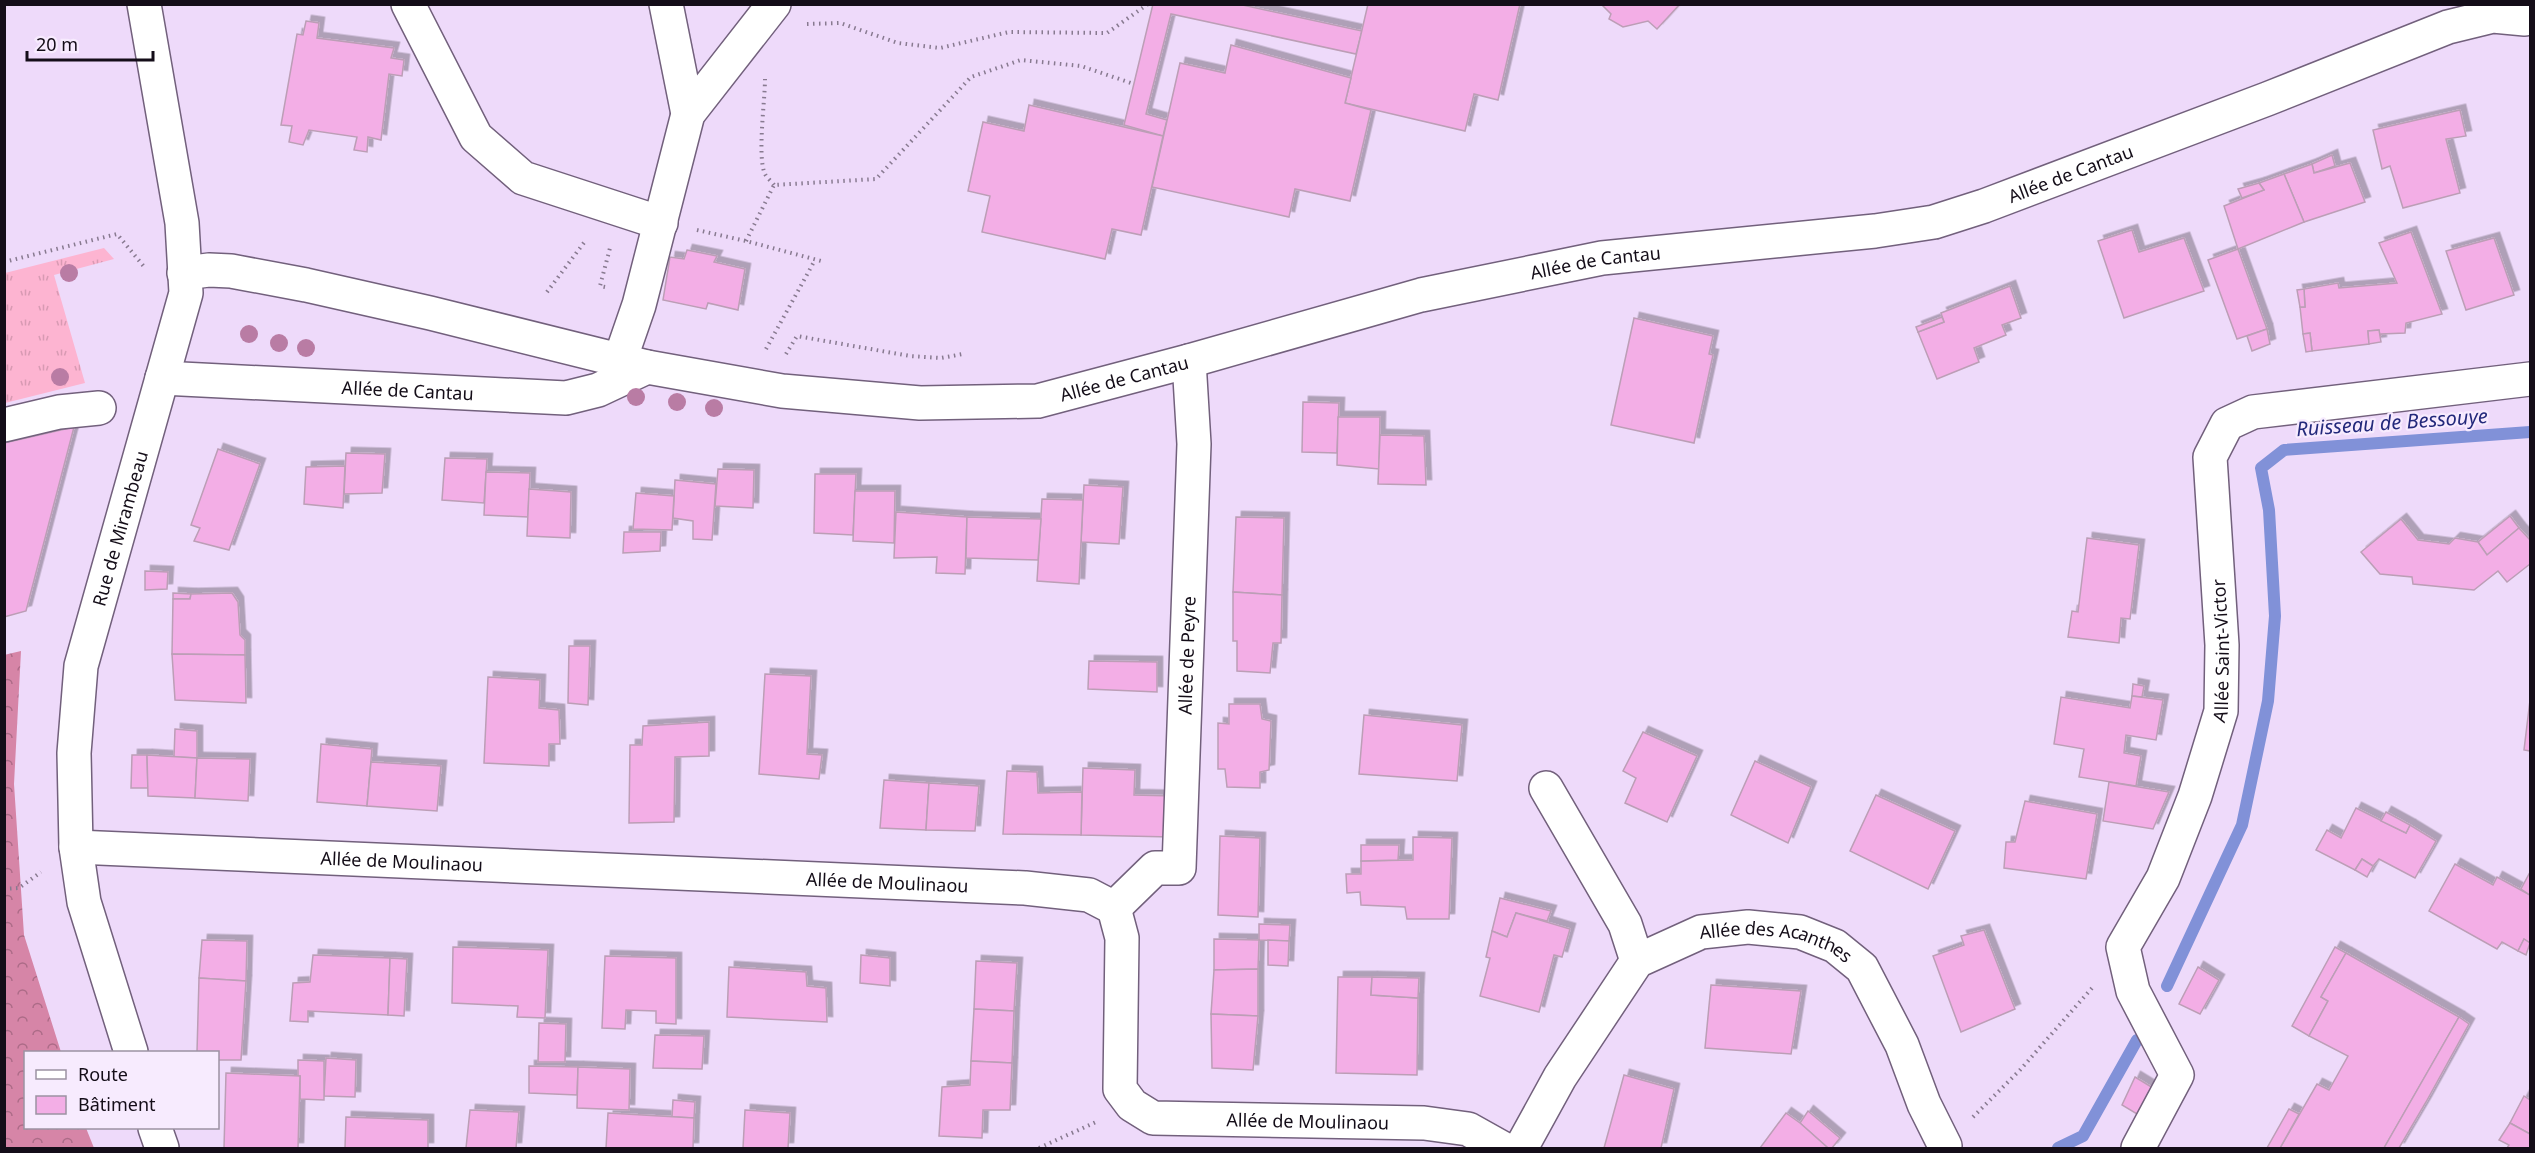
<svg xmlns="http://www.w3.org/2000/svg" width="2535" height="1153" viewBox="0 0 2535 1153" font-family="'Noto Sans',sans-serif">
<style>
.grass{fill:url(#grass-tufts)}
.forest{fill:url(#forest-crowns)}
.lines{fill:none;stroke-linecap:round;stroke-linejoin:round}
.stream{stroke:#8191d8;stroke-width:12}
.building{fill:#f3aee6;stroke:#bc9eb6;stroke-width:1.5;filter:url(#shadow)}
.minor-casing{stroke:#72607c;stroke-width:36}
.path{stroke:#887a90;stroke-width:4;stroke-dasharray:1.5 4.5;stroke-linecap:butt}
.minor{stroke:#fff;stroke-width:33}
.tree{fill:#b97ca4}
.labels{text-anchor:middle;dominant-baseline:central;stroke-width:4.5;stroke-linejoin:round;paint-order:stroke}
.street-label{font-size:18px;fill:#140d18;stroke:#f7ebfe}
.water-label{font-size:20px;font-style:italic;fill:#23297b;stroke:#f7ebfe}
</style>
<defs>
<pattern id="grass-tufts" width="24" height="20" patternUnits="userSpaceOnUse" patternTransform="scale(1.5)"><rect width="24" height="20" fill="#fdb4d1"/><path d="M3 7l-1-3M5 7V3M7 7l1-3M15 17l-1-3M17 17v-4M19 17l1-3" fill="none" stroke="#d89ab3"/></pattern>
<pattern id="forest-crowns" width="20" height="18" patternUnits="userSpaceOnUse" patternTransform="scale(1.5)"><rect width="20" height="18" fill="#d685a7"/><path d="M2 6a3 3 0 1 1 6 0M12 15a3 3 0 1 1 6 0" fill="none" stroke="#ac6b87"/></pattern>
<filter id="shadow"><feDropShadow dx="5.5" dy="-5.5" stdDeviation="0" flood-color="#0004"/></filter>
</defs>
<rect width="100%" height="100%" fill="#eedafa"/>
<polygon class="grass" points="104,248 114,259 54,275 85,383 5,403 5,273"/>
<polygon class="forest" points="21,651 14,784 24,935 61,1052 26,1052 26,1128 86,1128 94,1148 5,1148 4,655"/>
<g class="lines">
<g class="stream">
<polyline points="2167,986 2242,825 2268,701 2275,616 2269,510 2261,468 2284,450 2530,432"/>
<polyline points="2058,1148 2083,1136 2137,1040"/>
</g>
</g>
<g class="building">
<polygon points="1153,4 1238,4 1362,31 1356,54 1171,14 1146,114 1167,120 1163,136 1124,125"/>
<polygon points="1368,4 1520,4 1498,100 1474,94 1465,131 1345,103"/>
<polygon points="1601,4 1680,4 1657,29 1648,21 1623,27 1609,19 1611,14"/>
<polygon points="306,21 319,23 317,38 394,48 391,58 404,60 402,76 389,74 381,140 368,137 367,152 354,150 357,137 309,130 303,145 289,142 292,126 281,125 297,34 303,35"/>
<polygon points="1231,45 1351,78 1345,103 1371,110 1350,201 1295,189 1289,217 1152,187 1180,63 1225,73"/>
<polygon points="1029,105 1163,136 1141,235 1112,229 1105,259 982,232 990,196 968,191 983,122 1024,131"/>
<polygon points="2460,110 2466,136 2446,139 2460,193 2403,208 2390,166 2382,169 2373,130"/>
<polygon points="2332,155 2335,166 2314,173 2312,164"/>
<polygon points="2350,163 2365,202 2304,222 2284,174 2312,164 2314,173"/>
<polygon points="2284,174 2304,222 2238,249 2224,206 2264,190 2259,183"/>
<polygon points="2259,183 2264,190 2242,198 2238,189"/>
<polygon points="2132,230 2139,252 2184,238 2204,291 2124,318 2098,241"/>
<polygon points="2411,232 2442,314 2406,323 2405,333 2381,334 2380,336 2379,330 2368,331 2369,344 2312,351 2310,333 2303,334 2300,307 2305,307 2304,289 2338,283 2339,288 2397,283 2379,243"/>
<polygon points="2494,238 2514,295 2466,310 2446,251"/>
<polygon points="2238,249 2267,329 2237,339 2208,260"/>
<polygon points="687,250 717,256 714,262 745,269 738,310 708,303 706,309 663,300 670,257 684,259"/>
<polygon points="2010,286 2021,318 2002,325 2006,335 1974,348 1979,362 1937,379 1918,332 1944,322 1941,313"/>
<polygon points="2304,289 2305,307 2300,307 2297,290"/>
<polygon points="1942,317 1944,322 1918,332 1916,327"/>
<polygon points="1634,318 1713,336 1709,354 1713,355 1694,443 1611,425"/>
<polygon points="2267,329 2270,344 2252,351 2247,336"/>
<polygon points="2379,330 2381,342 2369,344 2368,331"/>
<polygon points="2310,333 2312,351 2306,352 2303,334"/>
<polygon points="1303,402 1339,403 1337,453 1302,452"/>
<polygon points="1338,417 1380,417 1379,469 1337,465"/>
<polygon points="74,427 26,611 4,617 4,443"/>
<polygon points="1380,435 1424,436 1426,485 1378,484"/>
<polygon points="218,449 260,464 229,550 194,541 200,528 191,525"/>
<polygon points="346,453 385,454 382,493 344,494"/>
<polygon points="445,458 487,459 484,503 442,500"/>
<polygon points="345,466 343,508 304,504 306,467"/>
<polygon points="718,469 754,470 753,508 715,506"/>
<polygon points="486,472 530,473 528,517 484,515"/>
<polygon points="815,474 856,474 853,535 814,533"/>
<polygon points="675,480 716,484 712,540 693,539 693,521 673,518"/>
<polygon points="1084,485 1123,487 1119,544 1081,542"/>
<polygon points="529,489 571,492 570,538 527,536"/>
<polygon points="855,491 895,491 894,543 853,541"/>
<polygon points="636,493 674,496 672,530 633,529"/>
<polygon points="1042,499 1083,500 1079,584 1037,581"/>
<polygon points="896,512 967,517 965,574 936,573 937,557 894,558"/>
<polygon points="2510,516 2519,528 2487,555 2478,542"/>
<polygon points="967,517 1041,519 1038,560 966,558"/>
<polygon points="1236,517 1284,518 1282,595 1233,592"/>
<polygon points="2401,519 2418,540 2449,544 2455,538 2478,542 2487,555 2519,528 2530,540 2530,564 2507,582 2498,571 2474,590 2413,584 2412,577 2380,574 2361,552"/>
<polygon points="624,532 661,532 660,551 623,553"/>
<polygon points="2087,538 2139,545 2130,619 2121,618 2119,643 2068,637 2072,611 2078,612"/>
<polygon points="145,571 168,572 167,589 145,590"/>
<polygon points="1233,592 1282,595 1281,643 1273,643 1270,673 1237,671 1237,641 1233,641"/>
<polygon points="173,593 191,594 190,599 173,599"/>
<polygon points="232,593 238,602 240,635 245,640 245,655 172,654 173,599 190,599 191,594"/>
<polygon points="569,646 590,646 588,705 568,703"/>
<polygon points="172,654 245,655 246,703 175,700"/>
<polygon points="1089,661 1157,662 1157,692 1088,689"/>
<polygon points="765,674 811,676 807,754 822,755 819,779 759,774"/>
<polygon points="488,677 540,680 539,708 559,710 560,744 549,744 549,766 484,763"/>
<polygon points="2133,684 2144,686 2142,697 2132,696"/>
<polygon points="2132,696 2163,700 2156,740 2126,735 2124,753 2141,756 2136,786 2079,777 2084,749 2054,744 2061,697 2130,708"/>
<polygon points="2530,700 2530,751 2524,750"/>
<polygon points="1229,704 1260,704 1262,719 1271,721 1269,770 1260,772 1260,788 1227,787 1225,769 1218,769 1218,723 1229,724"/>
<polygon points="1364,715 1462,725 1457,781 1359,774"/>
<polygon points="709,722 709,756 675,757 674,822 629,823 630,745 642,745 643,726"/>
<polygon points="175,729 197,731 197,758 174,757"/>
<polygon points="1643,732 1697,756 1667,822 1625,803 1636,778 1623,771"/>
<polygon points="321,744 372,749 367,806 317,802"/>
<polygon points="132,755 147,755 148,788 131,788"/>
<polygon points="147,755 197,758 195,798 148,796"/>
<polygon points="197,758 250,759 248,801 195,798"/>
<polygon points="1755,761 1811,787 1788,843 1731,815"/>
<polygon points="371,762 441,766 437,811 367,806"/>
<polygon points="1083,768 1135,770 1134,795 1173,796 1171,837 1081,835"/>
<polygon points="1007,771 1037,772 1038,793 1082,792 1081,835 1003,834"/>
<polygon points="884,780 929,783 926,830 880,828"/>
<polygon points="2109,782 2169,792 2153,829 2103,821"/>
<polygon points="929,783 979,786 975,831 926,830"/>
<polygon points="1876,795 1955,831 1928,889 1850,851"/>
<polygon points="2025,801 2097,814 2086,879 2004,868 2006,842 2015,842"/>
<polygon points="2356,808 2406,833 2410,825 2436,841 2415,878 2379,859 2373,866 2362,859 2355,870 2316,850 2327,830 2341,838"/>
<polygon points="2386,812 2410,825 2406,833 2381,821"/>
<polygon points="1220,836 1260,838 1258,917 1218,915"/>
<polygon points="1413,837 1452,838 1449,919 1407,919 1405,907 1361,905 1360,892 1347,893 1346,874 1361,874 1361,861 1413,860"/>
<polygon points="1361,845 1399,845 1398,860 1361,861"/>
<polygon points="2362,859 2373,866 2367,877 2355,870"/>
<polygon points="2455,864 2493,885 2497,877 2530,895 2530,943 2524,939 2518,951 2502,942 2497,949 2429,911"/>
<polygon points="2529,874 2530,875 2530,895 2521,889"/>
<polygon points="1500,898 1551,911 1547,921 1516,913 1507,937 1492,931"/>
<polygon points="1516,913 1570,929 1562,957 1554,955 1539,1012 1480,996 1490,958 1486,957 1492,931 1507,937"/>
<polygon points="1259,924 1290,925 1289,941 1259,940"/>
<polygon points="1984,930 2015,1009 1961,1032 1933,956 1964,945 1961,936"/>
<polygon points="1214,939 1259,940 1258,969 1214,970"/>
<polygon points="2524,939 2530,943 2526,955 2518,951"/>
<polygon points="202,940 247,941 246,981 199,978"/>
<polygon points="1268,940 1289,941 1288,966 1268,965"/>
<polygon points="453,947 548,950 545,1018 517,1017 518,1006 452,1003"/>
<polygon points="2335,947 2346,953 2321,997 2328,1001 2309,1036 2292,1026"/>
<polygon points="2346,953 2459,1017 2384,1148 2280,1148 2317,1084 2329,1090 2348,1056 2309,1036 2328,1001 2321,997"/>
<polygon points="313,955 390,958 388,1015 308,1011 308,1022 290,1021 293,983 310,982"/>
<polygon points="861,955 890,958 890,986 860,983"/>
<polygon points="605,956 676,958 676,1024 656,1023 656,1011 626,1010 625,1029 602,1028"/>
<polygon points="390,958 407,959 404,1016 388,1015"/>
<polygon points="976,961 1017,963 1014,1011 974,1009"/>
<polygon points="729,967 806,972 807,986 826,988 827,1022 727,1017"/>
<polygon points="2198,967 2219,980 2200,1014 2179,1004"/>
<polygon points="1258,969 1258,1016 1211,1014 1214,970"/>
<polygon points="1338,977 1372,977 1371,995 1418,998 1417,1075 1336,1073"/>
<polygon points="1372,977 1419,978 1418,998 1371,995"/>
<polygon points="199,978 246,981 241,1060 218,1060 218,1052 197,1052"/>
<polygon points="1711,985 1801,991 1791,1054 1705,1048"/>
<polygon points="974,1009 1014,1011 1012,1063 971,1061"/>
<polygon points="1211,1014 1258,1016 1253,1070 1212,1068"/>
<polygon points="2459,1017 2469,1024 2426,1102 2399,1148 2384,1148"/>
<polygon points="539,1023 566,1024 565,1062 538,1062"/>
<polygon points="655,1035 704,1036 702,1069 653,1068"/>
<polygon points="326,1058 356,1060 355,1097 324,1096"/>
<polygon points="298,1060 324,1061 324,1100 300,1099 300,1076 298,1076"/>
<polygon points="971,1061 1012,1063 1010,1110 983,1110 982,1138 939,1136 942,1087 970,1085"/>
<polygon points="529,1066 578,1067 577,1095 529,1093"/>
<polygon points="578,1067 630,1069 629,1110 577,1108"/>
<polygon points="226,1073 300,1076 298,1148 224,1148"/>
<polygon points="1624,1075 1674,1089 1661,1148 1604,1148"/>
<polygon points="2135,1077 2158,1091 2142,1117 2122,1105"/>
<polygon points="2524,1096 2530,1100 2530,1134 2510,1123"/>
<polygon points="673,1100 695,1102 694,1118 672,1117"/>
<polygon points="2289,1109 2299,1114 2280,1148 2267,1148"/>
<polygon points="470,1110 519,1112 516,1148 466,1148"/>
<polygon points="745,1110 790,1113 788,1148 743,1148"/>
<polygon points="1808,1111 1840,1138 1832,1148 1828,1148 1800,1123"/>
<polygon points="608,1113 694,1118 693,1148 606,1148"/>
<polygon points="1786,1113 1800,1123 1828,1148 1760,1148"/>
<polygon points="346,1117 428,1120 428,1148 345,1148"/>
<polygon points="2510,1123 2530,1134 2530,1148 2507,1148 2509,1145 2499,1140"/>
</g>
<g class="lines">
<g class="minor-casing">
<g id="minor">
<polyline points="408,4 476,137 523,178 661,223"/>
<polyline points="666,4 688,114"/>
<path id="s1" d="M184,273L209,270L231,271L306,285L430,313L647,367L782,391L920,403L1038,401L1189,361L1421,295L1602,258L1875,231L1934,222L1984,206L2267,99L2448,27L2493,16L2525,19"/>
<polyline points="620,360 639,305 688,114 774,4"/>
<path id="s2" d="M162,378L566,398L598,390L647,367"/>
<polyline points="4,425 59,412 99,408"/>
<polyline points="1546,788 1625,924 1637,961"/>
<path id="s3" d="M76,847L1025,888L1089,895L1114,908L1122,938L1120,1089L1132,1105L1153,1118L1424,1123L1468,1129L1502,1148"/>
<path id="s4" d="M1114,908L1155,868H1179L1194,444L1189,361"/>
<path id="s5" d="M131,1052L84,902L76,847L74,753L81,666L186,293L182,223L144,4"/>
<polyline points="155,1128 162,1148"/>
<path id="s6" d="M1521,1148L1560,1077L1637,961L1701,932L1748,927L1800,932L1835,946L1862,968L1902,1045L1924,1104L1945,1146"/>
<path id="s7" d="M2138,1148L2177,1075L2133,991L2123,947L2163,878L2195,796L2221,711L2222,645L2210,457L2227,424L2253,412L2530,379"/>
</g>
</g>
<g class="path">
<polyline points="807,24 840,23 898,43 940,48 1009,32 1107,33 1148,4"/>
<path d="M765,79C765,101 757,157 765,174C767,178 772,182 774,185"/>
<polyline points="697,230 746,241 825,262"/>
<polyline points="746,241 774,185 876,179 971,77 1021,60 1081,66 1134,84"/>
<polyline points="4,262 117,234 146,269"/>
<polyline points="605,287 600,286 610,248"/>
<polyline points="547,292 586,240"/>
<polyline points="766,349 815,260"/>
<polyline points="786,354 797,336 910,356 941,358 963,354"/>
<polyline points="4,889 19,888 41,872"/>
<polyline points="1973,1117 2020,1070 2092,988"/>
<polyline points="1039,1148 1096,1122"/>
</g>
<use href="#minor" class="minor"/>
</g>
<g class="tree">
<circle cx="69" cy="273" r="9"/>
<circle cx="249" cy="334" r="9"/>
<circle cx="279" cy="343" r="9"/>
<circle cx="306" cy="348" r="9"/>
<circle cx="60" cy="377" r="9"/>
<circle cx="636" cy="397" r="9"/>
<circle cx="677" cy="402" r="9"/>
<circle cx="714" cy="408" r="9"/>
</g>
<g class="labels">
<g class="street-label">
<text stroke="none"><textPath href="#s1" startOffset="1929">Allée de Cantau</textPath></text>
<text stroke="none"><textPath href="#s1" startOffset="1443">Allée de Cantau</textPath></text>
<text stroke="none"><textPath href="#s1" startOffset="957">Allée de Cantau</textPath></text>
<text stroke="none"><textPath href="#s2" startOffset="246">Allée de Cantau</textPath></text>
<text stroke="none"><textPath href="#s5" startOffset="537">Rue de Mirambeau</textPath></text>
<text stroke="none"><textPath href="#s7" startOffset="540">Allée Saint-Victor</textPath></text>
<text stroke="none"><textPath href="#s4" startOffset="294">Allée de Peyre</textPath></text>
<text stroke="none"><textPath href="#s3" startOffset="326">Allée de Moulinaou</textPath></text>
<text stroke="none"><textPath href="#s3" startOffset="812">Allée de Moulinaou</textPath></text>
<text stroke="none"><textPath href="#s6" startOffset="368">Allée des Acanthes</textPath></text>
<text stroke="none"><textPath href="#s3" startOffset="1424">Allée de Moulinaou</textPath></text>
</g>
<g class="water-label">
<text transform="translate(2392 422) rotate(-4)">Ruisseau de Bessouye</text>
</g>
</g>
<rect width="2535" height="1153" fill="none" stroke="#140d18" stroke-width="12"/>
<rect x="24" y="1051" width="195" height="78" fill="#f7ebfe" stroke="#9c92a2" stroke-width="1.5"/>
<rect x="36" y="1070" width="30" height="9" fill="#ffffff" stroke="#9c92a2" stroke-width="1.5"/>
<text x="78" y="1081" font-size="18" fill="#140d18">Route</text>
<rect x="36" y="1096" width="30" height="18" fill="#f3aee6" stroke="#9c92a2" stroke-width="1.5"/>
<text x="78" y="1111" font-size="18" fill="#140d18">Bâtiment</text>
<path d="M27 51v9h126v-9" fill="none" stroke="#140d18" stroke-width="3"/>
<text x="36" y="51" font-size="18" fill="#140d18" stroke="#f7ebfe" stroke-width="4.5" paint-order="stroke">20 m</text>
</svg>
